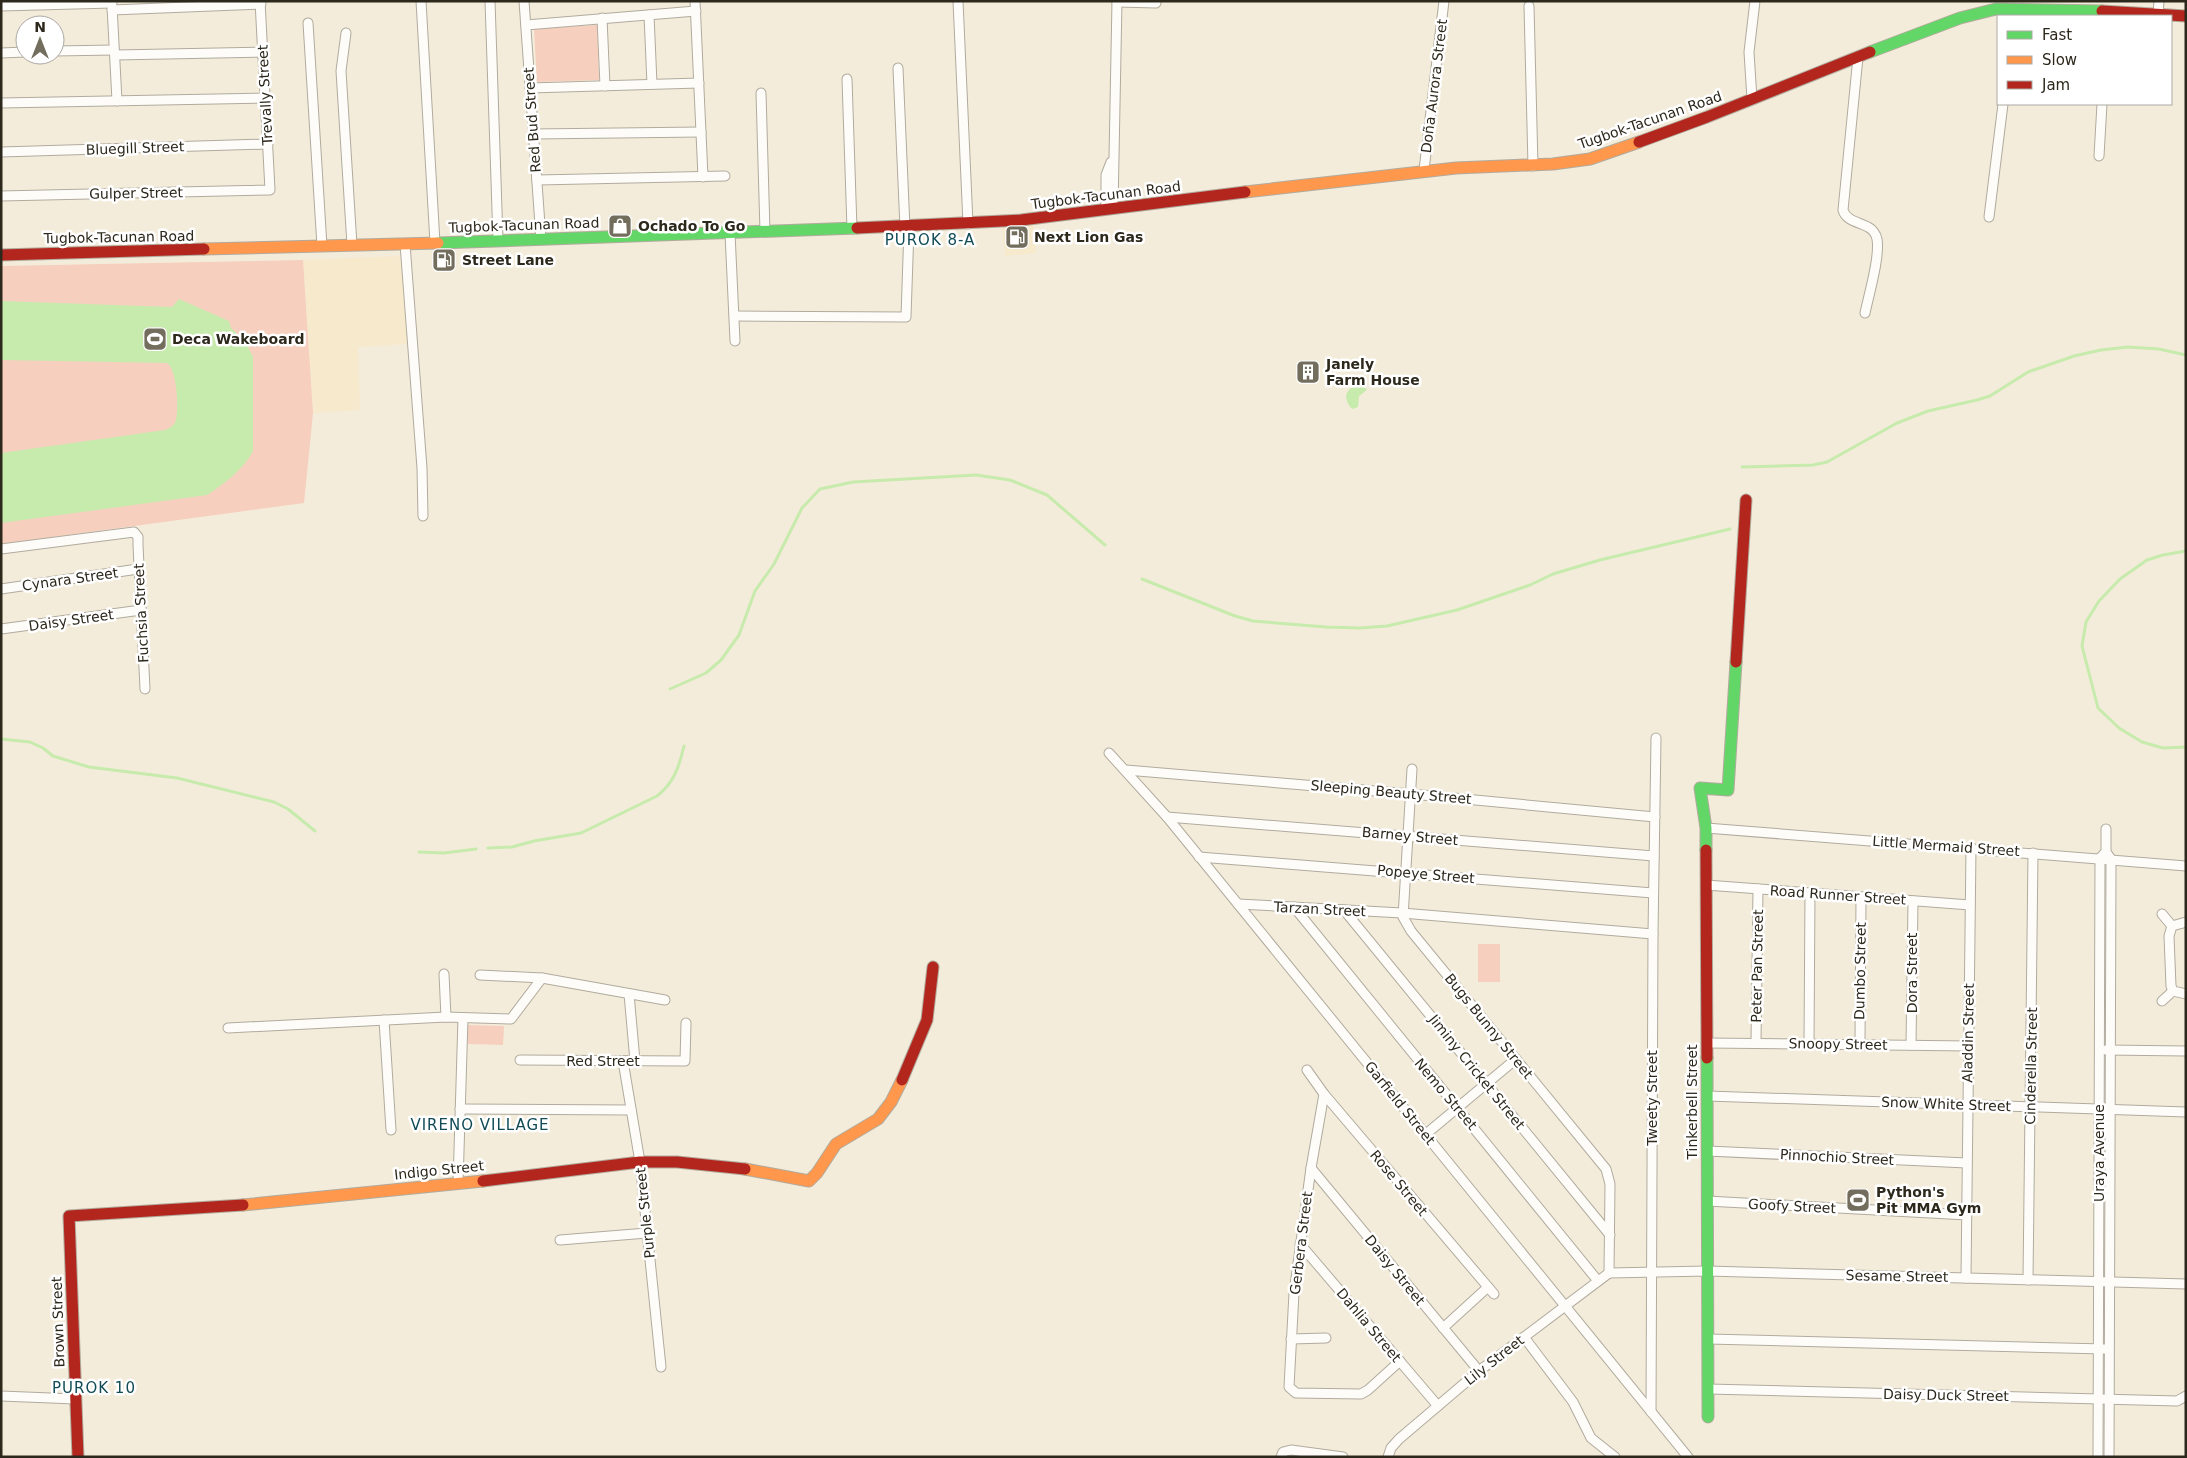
<svg xmlns="http://www.w3.org/2000/svg" width="2187" height="1458" viewBox="0 0 2187 1458" font-family="'DejaVu Sans',sans-serif">
<style>
.built{fill:#f7e9cc}
.green{fill:#f6cfbe}
.water{fill:#c7eaad}
.lines{fill:none;stroke-linecap:round;stroke-linejoin:round}
.stream{stroke:#c7eaad;stroke-width:3}
.street-casing{stroke:#b1ab9e;stroke-width:11}
.fast-casing{stroke:#b1ab9e;stroke-width:13}
.slow-casing{stroke:#b1ab9e;stroke-width:13}
.jam-casing{stroke:#b1ab9e;stroke-width:13}
.street{stroke:#fdfcf9;stroke-width:9}
.fast{stroke:#63d668;stroke-width:11}
.slow{stroke:#ff974d;stroke-width:11}
.jam{stroke:#b3261e;stroke-width:11}
.labels{text-anchor:middle;dominant-baseline:central;stroke-width:5;stroke-linejoin:round;paint-order:stroke}
.street-label{font-size:14px;fill:#2d281c;stroke:#fff}
.poi-label{font-size:14px;font-weight:bold;fill:#2d281c;stroke:#fff;text-anchor:start}
.neighbourhood-label{font-size:15px;letter-spacing:1px;fill:#104b56;stroke:#fff}
</style>
<rect width="100%" height="100%" fill="#f4ecda"/>
<g class="built">
<polygon points="1033,223 1036,253 1005,256 1002,226"/>
<polygon points="400,256 408,344 358,347 360,410 313,413 303,260"/>
</g>
<g class="green">
<polygon points="597,25 599,80 537,82 534,29"/>
<polygon points="303,260 313,413 304,503 1,544 1,266"/>
<rect x="1478" y="944" width="22" height="38"/>
<polygon points="468,1025 504,1026 503,1045 468,1044"/>
</g>
<g class="water">
<path d="M179,299L229,321L231,328L245,341L253,357V451C243,470 225,483 207,495L1,523V453L165,430C170,428 174,426 176,420C179,408 177,369 167,363L1,360V301L172,307Z"/>
<path d="M1359,385L1364,386L1367,390L1359,396L1358,407L1352,409C1343,399 1344,388 1359,385Z"/>
</g>
<g class="lines">
<g class="stream">
<polyline points="1742,467 1813,465 1827,462 1897,423 1928,411 1977,400 1990,396 2028,372 2074,356 2101,350 2128,347 2159,349 2186,355"/>
<polyline points="2186,551 2163,555 2147,560 2120,579 2099,601 2086,622 2082,646 2098,708 2119,728 2142,742 2163,748 2186,747"/>
<polyline points="1142,579 1235,616 1253,621 1326,627 1360,628 1387,626 1457,610 1530,585 1553,574 1600,560 1730,529"/>
<polyline points="670,689 706,673 721,660 739,635 755,591 774,564 802,508 820,489 853,482 976,475 1010,480 1047,495 1105,545"/>
<polyline points="1,739 30,742 43,748 53,756 89,767 177,778 274,802 288,809 315,831"/>
<path d="M488,848L512,847L534,841L581,833L657,796C674,783 679,767 684,746"/>
<polyline points="419,852 444,853 476,849"/>
</g>
<g class="street-casing">
<g id="street">
<polyline points="421,1 435,243"/>
<polyline points="490,1 498,240"/>
<polyline points="524,1 541,239"/>
<polyline points="695,1 703,177"/>
<polyline points="958,1 968,224"/>
<polyline points="1117,2 1156,3"/>
<polyline points="1,6 112,3"/>
<polyline points="112,6 117,101"/>
<polyline points="1529,6 1533,166"/>
<polyline points="112,10 261,4"/>
<polyline points="2158,14 2159,1"/>
<polyline points="649,15 652,84"/>
<polyline points="602,18 605,86"/>
<polyline points="308,23 322,246"/>
<polyline points="526,25 696,11"/>
<polyline points="346,33 341,71 352,245"/>
<polyline points="55,51 114,50"/>
<polyline points="1,53 25,52"/>
<polyline points="115,55 263,52"/>
<path d="M1858,57L1843,210C1846,221 1859,222 1868,227C1872,229 1876,234 1877,239C1880,257 1869,294 1865,313"/>
<polyline points="898,68 905,228"/>
<polyline points="847,79 852,229"/>
<polyline points="530,88 699,83"/>
<polyline points="761,93 765,232"/>
<polyline points="1752,99 1749,52 1755,1"/>
<polyline points="1,103 266,98"/>
<polyline points="533,134 701,132"/>
<polyline points="1,152 268,144"/>
<polyline points="2099,156 2102,104"/>
<polyline points="1424,170 1444,1"/>
<polyline points="537,180 725,176"/>
<polyline points="1,196 270,190 260,1"/>
<polyline points="1113,209 1117,1"/>
<polyline points="1106,210 1106,175 1111,162"/>
<polyline points="1989,217 2003,104"/>
<polyline points="730,233 735,341"/>
<polyline points="405,244 422,468 423,516"/>
<polyline points="735,316 906,317 909,228"/>
<polyline points="1,549 134,532 138,537 138,545 145,689"/>
<polyline points="1,589 138,569"/>
<polyline points="1,629 141,610"/>
<polyline points="1109,753 1167,817 1688,1457"/>
<polyline points="1412,769 1403,917 1411,931 1606,1169 1610,1184 1609,1273"/>
<polyline points="1126,770 1411,794 1655,817"/>
<polyline points="1167,817 1654,856"/>
<polyline points="1706,828 2186,866"/>
<polyline points="2106,829 2106,852 2111,859 2109,1457"/>
<polyline points="1199,857 1653,893"/>
<polyline points="1706,885 1970,905"/>
<polyline points="1238,904 1402,913 1653,934"/>
<polyline points="1294,907 1598,1281"/>
<polyline points="1344,910 1610,1235"/>
<polyline points="2162,914 2172,926"/>
<polyline points="2186,922 2172,926 2169,936 2171,986 2173,991 2186,994"/>
<polyline points="444,974 446,1017"/>
<polyline points="480,975 542,978 665,1000"/>
<polyline points="629,994 635,1061"/>
<polyline points="2162,1001 2173,991"/>
<polyline points="384,1020 391,1130"/>
<polyline points="228,1028 446,1017 511,1019 542,978"/>
<polyline points="1707,1043 1969,1046"/>
<polyline points="1756,1043 1758,889"/>
<polyline points="1809,1044 1810,893"/>
<polyline points="1860,1044 1861,897"/>
<polyline points="1911,1045 1913,901"/>
<polyline points="2106,1050 2186,1051"/>
<polyline points="520,1060 685,1061 686,1023"/>
<polyline points="623,1061 640,1162 661,1367"/>
<polyline points="1307,1070 1324,1094 1494,1294"/>
<polyline points="1324,1094 1311,1168 1294,1293 1289,1387 1296,1393 1361,1394 1368,1390 1400,1361"/>
<polyline points="1707,1096 2186,1112"/>
<polyline points="460,1109 631,1110"/>
<polyline points="1426,1134 1516,1059"/>
<polyline points="1707,1151 1967,1163"/>
<polyline points="1311,1168 1479,1371"/>
<polyline points="458,1184 463,1018"/>
<polyline points="1707,1201 1967,1215"/>
<polyline points="560,1240 647,1233"/>
<polyline points="1300,1244 1438,1406"/>
<polyline points="1609,1273 1707,1271 2186,1284"/>
<polyline points="1966,1278 1971,847"/>
<polyline points="2028,1280 2033,853"/>
<polyline points="1443,1328 1488,1287"/>
<polyline points="1524,1337 1573,1402 1591,1438 1615,1457"/>
<polyline points="1291,1339 1326,1338"/>
<polyline points="1708,1339 2105,1349"/>
<polyline points="1708,1389 2177,1401 2186,1396"/>
<polyline points="1,1396 75,1399"/>
<polyline points="1651,1412 1653,934 1656,738"/>
<polyline points="1281,1457 1283,1452 1291,1450 1343,1457"/>
<polyline points="1388,1457 1391,1448 1399,1439 1479,1371 1609,1273"/>
<polyline points="2098,1457 2100,858 2106,852"/>
</g>
</g>
<g class="fast-casing">
<g id="fast">
<polyline points="1870,52 1960,18 1996,9 2102,11"/>
<polyline points="438,243 857,228"/>
<polyline points="1706,850 1706,828 1700,788 1728,790 1736,662"/>
<polyline points="1707,1058 1708,1417"/>
</g>
</g>
<g class="slow-casing">
<g id="slow">
<polyline points="1245,192 1456,168 1553,164 1590,159 1639,142"/>
<polyline points="204,249 438,243"/>
<polyline points="745,1169 809,1181 817,1173 836,1144 878,1119 891,1102 902,1080"/>
<polyline points="243,1205 483,1181"/>
</g>
</g>
<g class="jam-casing">
<g id="jam">
<polyline points="2102,11 2186,16"/>
<polyline points="1639,142 1707,117 1870,52"/>
<polyline points="857,228 1021,220 1245,192"/>
<polyline points="1,255 204,249"/>
<polyline points="1736,662 1746,500"/>
<polyline points="1706,850 1707,1058"/>
<polyline points="902,1080 927,1020 933,967"/>
<polyline points="483,1181 640,1162 677,1162 745,1169"/>
<polyline points="78,1457 69,1216 243,1205"/>
</g>
</g>
<use href="#street" class="street"/>
<use href="#fast" class="fast"/>
<use href="#slow" class="slow"/>
<use href="#jam" class="jam"/>
</g>
<defs>
<g id="shop-square" transform="scale(1.25)"><rect x="-9" y="-9" width="18" height="18" rx="4" fill="#736d5e" stroke="#fff"/><path d="M-5-2.5h2.3a2.7 3.5 0 0 1 5.4 0H5L5.5 6h-11ZM-1.5-2.5h3a1.5 2.3 0 0 0-3 0Z" fill="#fff"/></g>
<g id="fuel-square" transform="scale(1.25)"><rect x="-9" y="-9" width="18" height="18" rx="4" fill="#736d5e" stroke="#fff"/><path d="M-5.5-6h7V0h2V4h1.3V-2.5L3-4.5l.8-.8L6-3V5H2.5V1h-1V6h-7ZM-4.2-4.7v3.2H.2V-4.7Z" fill="#fff"/></g>
<g id="stadium-square" transform="scale(1.25)"><rect x="-9" y="-9" width="18" height="18" rx="4" fill="#736d5e" stroke="#fff"/><path d="M0-5a6.5 5 0 1 0 0 10a6.5 5 0 1 0 0-10ZM-3.5-1.8h7v3.6h-7Z" fill="#fff"/></g>
<g id="building-square" transform="scale(1.25)"><rect x="-9" y="-9" width="18" height="18" rx="4" fill="#736d5e" stroke="#fff"/><path d="M-4-6H4V6H1V3H-1V6H-4ZM-2.5-4.3h1.7v1.8h-1.7ZM.8-4.3h1.7v1.8H.8ZM-2.5-1h1.7V.8h-1.7ZM.8-1h1.7V.8H.8Z" fill="#fff"/></g>
</defs>
<g fill-rule="evenodd">
<use href="#shop-square" x="620" y="226"/>
<use href="#fuel-square" x="1017" y="237"/>
<use href="#fuel-square" x="444" y="260"/>
<use href="#stadium-square" x="155" y="339"/>
<use href="#building-square" x="1308" y="372"/>
<use href="#stadium-square" x="1858" y="1200"/>
</g>
<g class="labels">
<g class="street-label">
<text transform="translate(1434 86) rotate(-83)">Doña Aurora Street</text>
<text transform="translate(265 95) rotate(-93)">Trevally Street</text>
<text transform="translate(532 120) rotate(-94)">Red Bud Street</text>
<text transform="translate(1650 120) rotate(-19)">Tugbok-Tacunan Road</text>
<text transform="translate(135 148) rotate(-2)">Bluegill Street</text>
<text transform="translate(136 193) rotate(-1)">Gulper Street</text>
<text transform="translate(1106 195) rotate(-7)">Tugbok-Tacunan Road</text>
<text transform="translate(524 225) rotate(-2)">Tugbok-Tacunan Road</text>
<text transform="translate(119 237) rotate(-1)">Tugbok-Tacunan Road</text>
<text transform="translate(70 579) rotate(-8)">Cynara Street</text>
<text transform="translate(141 613) rotate(-93)">Fuchsia Street</text>
<text transform="translate(71 620) rotate(-8)">Daisy Street</text>
<text transform="translate(1391 792) rotate(5)">Sleeping Beauty Street</text>
<text transform="translate(1410 836) rotate(5)">Barney Street</text>
<text transform="translate(1946 846) rotate(4)">Little Mermaid Street</text>
<text transform="translate(1426 874) rotate(5)">Popeye Street</text>
<text transform="translate(1838 895) rotate(4)">Road Runner Street</text>
<text transform="translate(1320 909) rotate(3)">Tarzan Street</text>
<text transform="translate(1757 966) rotate(-89)">Peter Pan Street</text>
<text transform="translate(1860 971) rotate(-89)">Dumbo Street</text>
<text transform="translate(1912 973) rotate(-90)">Dora Street</text>
<text transform="translate(1489 1026) rotate(51)">Bugs Bunny Street</text>
<text transform="translate(1968 1033) rotate(-89)">Aladdin Street</text>
<text transform="translate(1838 1044) rotate(1)">Snoopy Street</text>
<text x="603" y="1061">Red Street</text>
<text transform="translate(2031 1066) rotate(-89)">Cinderella Street</text>
<text transform="translate(1477 1072) rotate(51)">Jiminy Cricket Street</text>
<text transform="translate(1446 1094) rotate(50)">Nemo Street</text>
<text transform="translate(1652 1098) rotate(-90)">Tweety Street</text>
<text transform="translate(1692 1102) rotate(-90)">Tinkerbell Street</text>
<text transform="translate(1400 1103) rotate(51)">Garfield Street</text>
<text transform="translate(1946 1104) rotate(2)">Snow White Street</text>
<text transform="translate(2099 1153) rotate(-90)">Uraya Avenue</text>
<text transform="translate(1837 1157) rotate(3)">Pinnochio Street</text>
<text transform="translate(439 1170) rotate(-6)">Indigo Street</text>
<text transform="translate(1399 1183) rotate(50)">Rose Street</text>
<text transform="translate(1792 1206) rotate(3)">Goofy Street</text>
<text transform="translate(645 1213) rotate(-96)">Purple Street</text>
<text transform="translate(1301 1243) rotate(-83)">Gerbera Street</text>
<text transform="translate(1395 1270) rotate(51)">Daisy Street</text>
<text transform="translate(1897 1276) rotate(1)">Sesame Street</text>
<text transform="translate(58 1322) rotate(-92)">Brown Street</text>
<text transform="translate(1369 1325) rotate(50)">Dahlia Street</text>
<text transform="translate(1494 1360) rotate(-38)">Lily Street</text>
<text transform="translate(1946 1395) rotate(1)">Daisy Duck Street</text>
</g>
<g class="poi-label">
<text x="638" y="226">Ochado To Go</text>
<text x="1034" y="237">Next Lion Gas</text>
<text x="462" y="260">Street Lane</text>
<text x="172" y="339">Deca Wakeboard</text>
<text x="1326" y="364">Janely<tspan x="1326" dy="16">Farm House</tspan></text>
<text x="1876" y="1192">Python's<tspan x="1876" dy="16">Pit MMA Gym</tspan></text>
</g>
<g class="neighbourhood-label">
<text x="930" y="240">PUROK 8-A</text>
<text x="480" y="1125">VIRENO VILLAGE</text>
<text x="94" y="1388">PUROK 10</text>
</g>
</g>
<rect width="2187" height="1458" fill="none" stroke="#2d281c" stroke-width="5"/>
<rect x="1997" y="15" width="175" height="90" fill="#ffffff" stroke="#aba9a4"/>
<rect x="2007" y="31" width="25" height="8" fill="#63d668" stroke="#aba9a4"/>
<text x="2042" y="40" font-size="15" fill="#2d281c">Fast</text>
<rect x="2007" y="56" width="25" height="8" fill="#ff974d" stroke="#aba9a4"/>
<text x="2042" y="65" font-size="15" fill="#2d281c">Slow</text>
<rect x="2007" y="81" width="25" height="8" fill="#b3261e" stroke="#aba9a4"/>
<text x="2042" y="90" font-size="15" fill="#2d281c">Jam</text>
<g transform="translate(40 40)"><circle r="24" fill="#ffffff" stroke="#aba9a4"/>
<path d="M0-4L9 19L0 12L-9 19Z" fill="#736d5e"/>
<text y="-8" font-size="14" font-weight="bold" text-anchor="middle" fill="#2d281c">N</text>
</g>
</svg>
